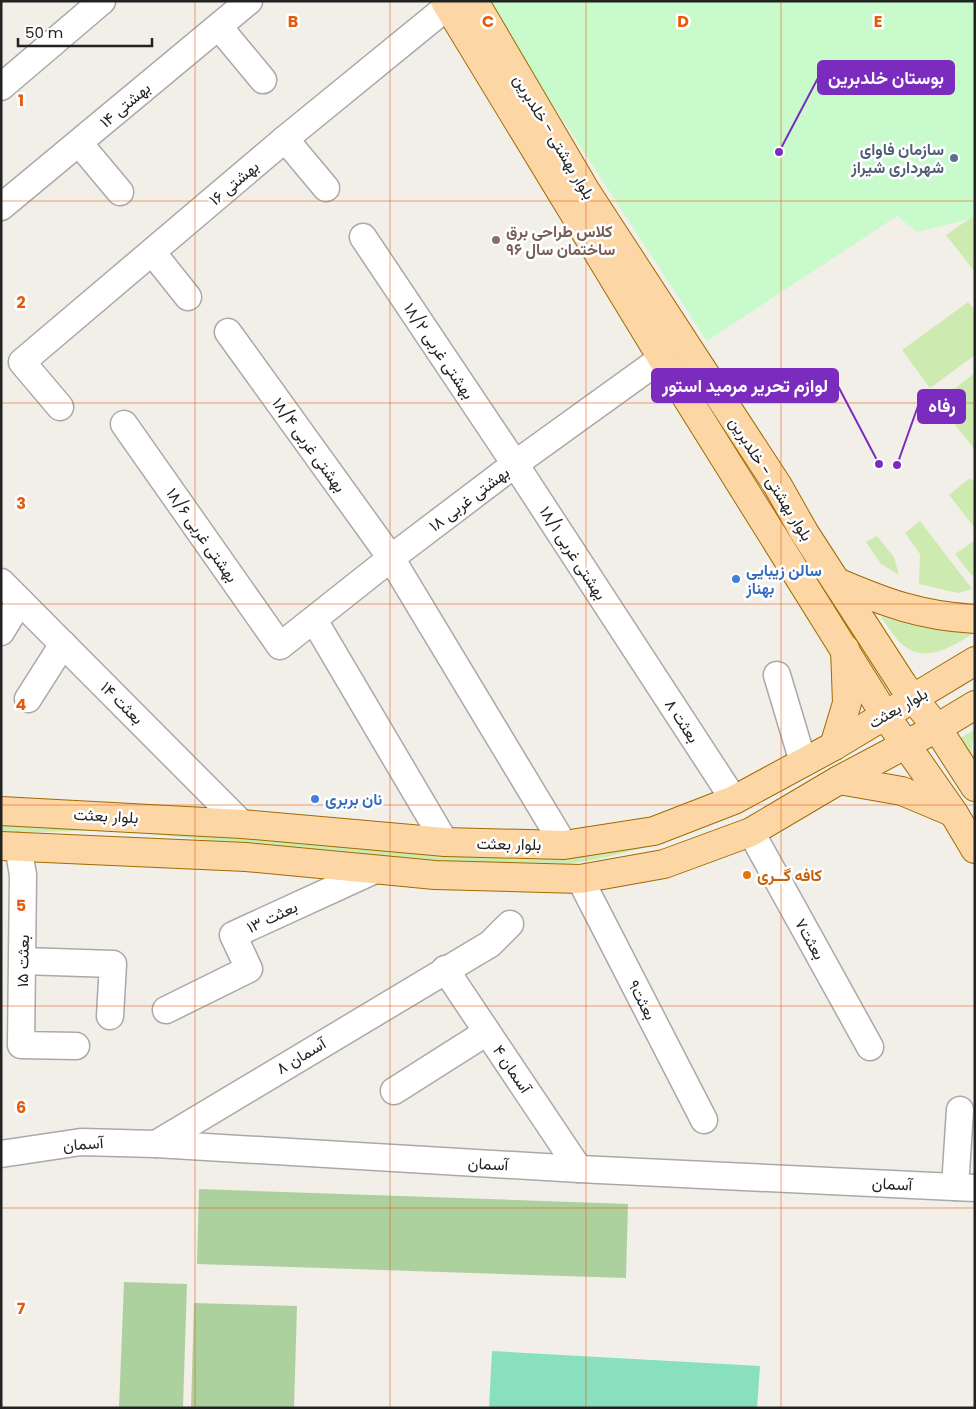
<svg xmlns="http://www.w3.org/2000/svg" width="976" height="1409" viewBox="0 0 976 1409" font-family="Poppins,Vazirmatn,sans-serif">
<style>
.grass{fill:#cdebb0}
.forest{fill:#add19e}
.park{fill:#c8facc}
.pitch{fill:#88e0be}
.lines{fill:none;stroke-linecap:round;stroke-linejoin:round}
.minor-casing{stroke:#a9a9a9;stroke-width:29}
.major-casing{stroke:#a06b00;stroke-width:30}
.minor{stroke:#fff;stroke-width:26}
.major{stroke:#fcd6a4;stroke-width:28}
.grid{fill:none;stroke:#e8590c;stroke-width:1;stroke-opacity:0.55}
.service-dot{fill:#5c6f8a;stroke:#fff;stroke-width:2}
.education-dot{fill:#8d6e63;stroke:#fff;stroke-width:2}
.shop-dot{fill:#3f7fe0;stroke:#fff;stroke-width:2}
.food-dot{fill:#e8710a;stroke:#fff;stroke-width:2}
.labels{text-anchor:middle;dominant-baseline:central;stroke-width:5;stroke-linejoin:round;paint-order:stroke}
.street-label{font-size:16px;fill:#222;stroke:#fff}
.service-label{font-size:16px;font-weight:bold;fill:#4e5e75;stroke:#fff;text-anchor:end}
.education-label{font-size:16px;font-weight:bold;fill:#785e54;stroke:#fff;text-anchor:start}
.shop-label{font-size:16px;font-weight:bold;fill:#366cbe;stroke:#fff;text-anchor:start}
.food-label{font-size:16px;font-weight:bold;fill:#c56008;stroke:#fff;text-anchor:start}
.grid-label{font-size:16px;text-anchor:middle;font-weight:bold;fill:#e8590c;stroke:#fff;stroke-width:5;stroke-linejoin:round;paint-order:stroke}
.leader{fill:none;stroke:#7b2cbf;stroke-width:2}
.callout-dot{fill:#7b2cbf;stroke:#fff;stroke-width:2}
.callout{fill:#7b2cbf;stroke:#7b2cbf;stroke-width:2}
.callout-label{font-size:18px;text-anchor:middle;font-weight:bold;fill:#fff}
</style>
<rect width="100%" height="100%" fill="#f2efe9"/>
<g class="grass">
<polygon points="975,215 975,272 946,235"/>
<polygon points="968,302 975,311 975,355 930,388 902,350"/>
<polygon points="975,373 975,450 937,402"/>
<polygon points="970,478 975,483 975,528 949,495"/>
<polygon points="920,521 972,589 958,593 919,584 920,554 905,533"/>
<polygon points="877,536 894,557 899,575 881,564 866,542"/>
<polygon points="975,540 975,574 972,576 955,554"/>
<path d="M880,616C912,627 941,633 975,629V633C953,645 928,664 904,646C895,639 887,625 880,616Z"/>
<polygon points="974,730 971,755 958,739"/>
<polygon points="39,823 123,824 508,858 656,845 598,859 550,867 501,868 367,857 113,830 1,833 1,826"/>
</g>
<g class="forest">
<polygon points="199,1189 628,1204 626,1278 197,1264"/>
<polygon points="124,1282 187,1284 183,1408 119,1408"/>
<polygon points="194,1303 297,1306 294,1408 191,1408"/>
</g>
<polygon class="park" points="490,1 975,1 975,214 970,219 917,232 897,216 707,341 544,91"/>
<polygon class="pitch" points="492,1351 760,1366 757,1408 489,1408"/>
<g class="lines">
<g class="minor-casing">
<g id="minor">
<polyline points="219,27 263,80"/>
<polyline points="1,87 102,1"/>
<polyline points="285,139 326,188"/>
<polyline points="79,143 120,192"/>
<polyline points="1,207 249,1"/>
<polyline points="363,237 515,464 734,800"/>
<polyline points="152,252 188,297"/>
<polyline points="228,332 391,558 564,845"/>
<polyline points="60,407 22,362 285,139 448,6"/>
<polyline points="124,424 280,646 391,558 515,464 662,358"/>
<polyline points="1,582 242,824"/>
<polyline points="314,620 445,842"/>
<polyline points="1,632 20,601"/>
<polyline points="777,675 803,762"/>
<polyline points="28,699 63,644"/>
<polyline points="751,832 870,1047"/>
<polyline points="18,846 23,875 21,1045 76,1046"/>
<polyline points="580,879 704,1120"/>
<polyline points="23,961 113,964 110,1016"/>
<polyline points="445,969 579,1169"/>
<polyline points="166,1010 249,969 233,935 375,870"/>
<polyline points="394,1091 487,1032"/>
<polyline points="156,1144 490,944 510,924"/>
<polyline points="1,1154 81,1142 156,1144 579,1169 975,1188"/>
<polyline points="955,1187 960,1110"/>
</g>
</g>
<g class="major-casing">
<g id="major">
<polyline points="445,1 662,358 885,715 953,812 975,849"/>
<polyline points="474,1 587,193 778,486 804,532 903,685 937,728 975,787"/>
<path d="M837,582C886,603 921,616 975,619"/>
<polyline points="834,746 847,703 845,649"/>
<polyline points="839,780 902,791 952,812"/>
<polyline points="1,811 242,824 445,842 564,845 654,831 734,800 834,746 975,661"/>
<polyline points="1,846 246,857 435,875 580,879 664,864 751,832 839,780 937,728 975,705"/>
</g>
</g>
<use href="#minor" class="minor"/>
<use href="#major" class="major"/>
</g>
<path class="grid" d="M195,1V1408M390,1V1408M586,1V1408M781,1V1408M1,201H975M1,403H975M1,604H975M1,805H975M1,1006H975M1,1208H975"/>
<circle class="service-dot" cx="954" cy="158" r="5"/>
<circle class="education-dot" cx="496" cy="240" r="5"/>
<g class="shop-dot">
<circle cx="736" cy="579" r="5"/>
<circle cx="315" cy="799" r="5"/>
</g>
<circle class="food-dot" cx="747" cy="875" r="5"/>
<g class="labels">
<g class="street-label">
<text transform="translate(125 105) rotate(-40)">۱۴ بهشتی</text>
<text transform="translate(554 137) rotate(59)">بلوار بهشتی - خلدبرین</text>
<text transform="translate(234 183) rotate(-40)">۱۶ بهشتی</text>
<text transform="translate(439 351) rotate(56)">بهشتی غربی ۱۸/۲</text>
<text transform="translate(309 445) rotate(54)">بهشتی غربی ۱۸/۴</text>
<text transform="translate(771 479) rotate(58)">بلوار بهشتی - خلدبرین</text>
<text transform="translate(469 499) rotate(-37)">بهشتی غربی ۱۸</text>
<text transform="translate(202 535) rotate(55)">بهشتی غربی ۱۸/۶</text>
<text transform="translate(573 553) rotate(57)">بهشتی غربی ۱۸/۱</text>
<text transform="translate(122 703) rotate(45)">بعثت ۱۴</text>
<text transform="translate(898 708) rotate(-30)">بلوار بعثت</text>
<text transform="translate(682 721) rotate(57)">۸ بعثت</text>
<text transform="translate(106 816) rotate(3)">بلوار بعثت</text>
<text transform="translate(509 844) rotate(1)">بلوار بعثت</text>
<text transform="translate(272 917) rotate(-25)">۱۳ بعثت</text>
<text transform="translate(810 939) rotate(61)">بعثت۷</text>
<text transform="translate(23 961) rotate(-89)">بعثت ۱۵</text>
<text transform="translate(642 1000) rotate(63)">بعثت۹</text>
<text transform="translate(301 1056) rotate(-31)">۸ آسمان</text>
<text transform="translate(512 1069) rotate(56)">۴ آسمان</text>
<text transform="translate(83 1144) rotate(-4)">آسمان</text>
<text transform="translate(488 1164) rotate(3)">آسمان</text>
<text transform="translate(892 1184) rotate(3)">آسمان</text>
</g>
<g class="service-label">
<text x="944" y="149">سازمان فاوای<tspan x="944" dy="18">شهرداری شیراز</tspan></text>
</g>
<g class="education-label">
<text x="506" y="231">کلاس طراحی برق<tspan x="506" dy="18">ساختمان سال ۹۶</tspan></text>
</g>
<g class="shop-label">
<text x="746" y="570">سالن زیبایی<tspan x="746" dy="18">بهناز</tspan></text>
<text x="325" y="799">نان بربری</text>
</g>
<g class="food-label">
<text x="757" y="875">کافه گــری</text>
</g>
</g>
<g class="grid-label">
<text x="293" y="27">B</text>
<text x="488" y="27">C</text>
<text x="683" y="27">D</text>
<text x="878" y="27">E</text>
<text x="21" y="106">1</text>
<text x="21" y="308">2</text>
<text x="21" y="509">3</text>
<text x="21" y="710">4</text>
<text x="21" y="911">5</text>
<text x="21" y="1113">6</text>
<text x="21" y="1314">7</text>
</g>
<path class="leader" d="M779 152L818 78M879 464L838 386M897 465L918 406"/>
<g class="callout-dot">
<circle cx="779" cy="152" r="5"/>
<circle cx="879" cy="464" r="5"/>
<circle cx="897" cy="465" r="5"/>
</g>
<g class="callout">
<rect x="818" y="61" width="136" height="33" rx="5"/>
<rect x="652" y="369" width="186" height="33" rx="5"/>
<rect x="918" y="390" width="47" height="33" rx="5"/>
</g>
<g class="callout-label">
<text x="886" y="84">بوستان خلدبرین</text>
<text x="745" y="392">لوازم تحریر مرمید استور</text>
<text x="942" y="412">رفاه</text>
</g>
<rect width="976" height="1409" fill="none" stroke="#222222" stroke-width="5"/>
<path d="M18 38v8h134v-8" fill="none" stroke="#222222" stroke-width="2.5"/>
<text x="25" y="38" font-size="15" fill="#222222" stroke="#ffffff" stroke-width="4" paint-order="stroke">50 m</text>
</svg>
